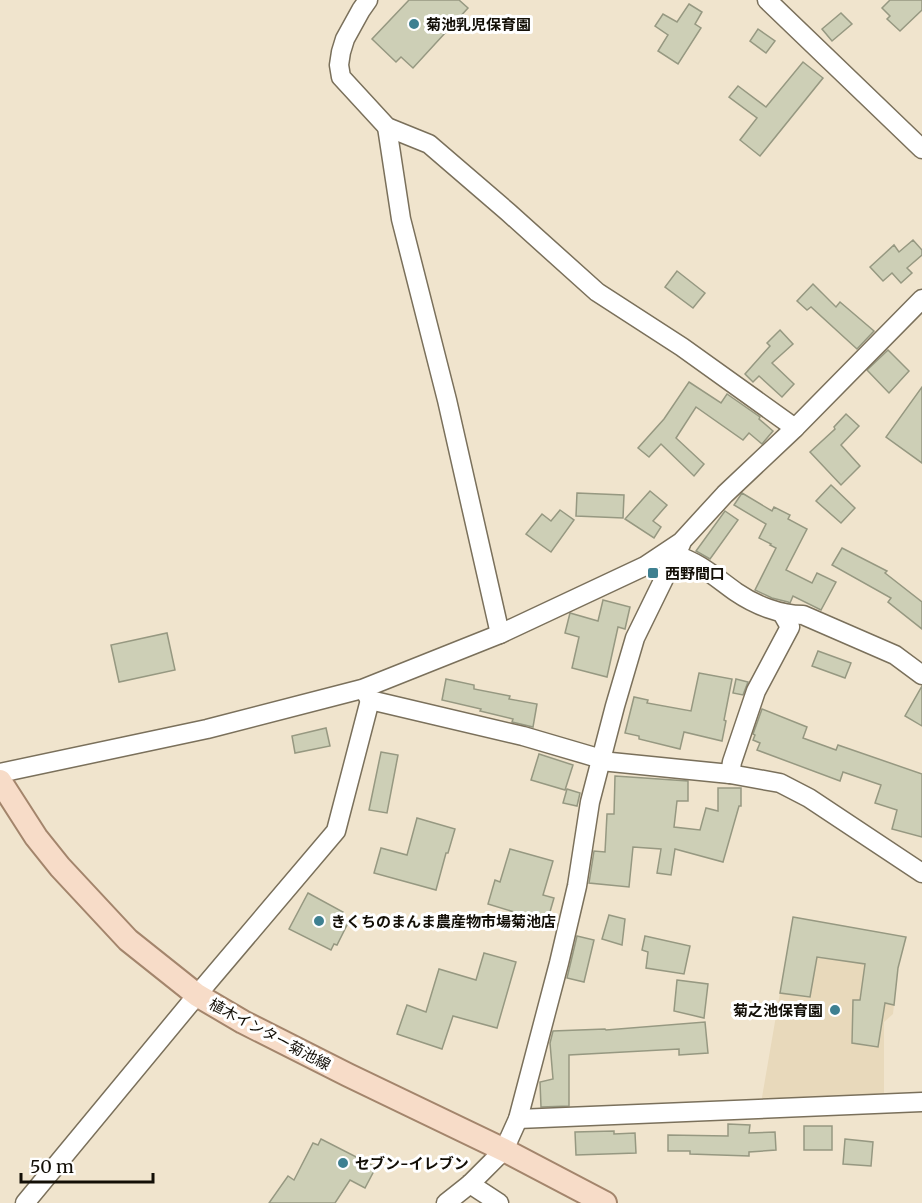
<svg xmlns="http://www.w3.org/2000/svg" width="922" height="1203" viewBox="0 0 922 1203" font-family="Merriweather,'Noto Sans JP',serif">
<style>
.built{fill:#e8d9bb}
.building{fill:#cdcfb6;stroke:#969881;stroke-width:1.5}
.lines{fill:none;stroke-linecap:round;stroke-linejoin:round}
.minor-casing{stroke:#7a705b;stroke-width:21}
.major-casing{stroke:#a3856c;stroke-width:26}
.minor{stroke:#fff;stroke-width:18}
.major{stroke:#f7dcc8;stroke-width:22}
.poi-dot{fill:#3e8091;stroke:#fff;stroke-width:2}
.labels{text-anchor:middle;dominant-baseline:central;stroke-width:6;stroke-linejoin:round;paint-order:stroke}
.poi-label{font-size:15px;font-weight:bold;fill:#130f07;stroke:#fff;text-anchor:start}
.street-label{font-size:15px;fill:#130f07;stroke:#fff}
</style>
<rect width="100%" height="100%" fill="#f0e4cd"/>
<polygon class="built" points="793,917 906,937 898,968 893,1014 884,1022 884,1103 760,1109"/>
<g class="building">
<polygon points="409,0 459,0 468,8 413,68 401,57 396,62 372,39"/>
<polygon points="890,0 922,0 922,10 900,31 887,19 890,16 882,8"/>
<polygon points="689,4 702,12 695,24 701,28 678,64 658,51 668,35 655,26 663,14 677,22"/>
<polygon points="841,13 852,24 832,41 822,29"/>
<polygon points="758,29 775,41 766,53 750,41"/>
<polygon points="803,62 823,78 760,156 740,140 757,118 729,97 738,86 766,107"/>
<polygon points="913,240 922,250 922,255 907,268 912,273 901,283 892,273 883,281 870,267 894,245 899,252"/>
<polygon points="677,271 705,293 693,308 665,287"/>
<polygon points="813,284 836,307 840,302 874,331 857,349 811,307 807,310 797,301"/>
<polygon points="780,330 793,344 772,363 794,384 782,397 759,376 753,382 745,374 770,346 767,343"/>
<polygon points="888,350 909,371 889,393 867,370"/>
<polygon points="689,382 721,403 727,394 760,417 759,419 773,431 762,444 749,433 743,440 696,407 676,438 704,464 694,476 661,444 649,457 638,448 664,419"/>
<polygon points="922,387 922,463 886,437"/>
<polygon points="846,414 859,426 841,445 860,466 841,485 810,452 835,429 834,427"/>
<polygon points="831,485 855,508 841,523 816,501"/>
<polygon points="650,491 667,505 653,521 661,527 654,538 625,519"/>
<polygon points="577,493 624,495 623,518 576,516"/>
<polygon points="742,493 772,511 774,507 790,515 788,519 807,529 786,570 812,583 817,573 836,582 821,610 793,596 790,603 788,602 772,598 755,590 776,548 770,545 771,544 759,538 766,524 734,505"/>
<polygon points="560,510 574,520 551,552 526,534 542,514 551,521"/>
<polygon points="725,511 738,520 710,559 696,551"/>
<polygon points="842,548 887,571 885,573 922,602 922,629 888,602 891,598 832,565"/>
<polygon points="603,600 630,607 625,629 618,627 607,677 572,668 579,637 565,633 570,613 598,621"/>
<polygon points="167,633 175,670 119,682 111,645"/>
<polygon points="818,651 851,663 845,678 812,666"/>
<polygon points="699,673 732,679 724,720 726,721 722,741 684,732 680,749 639,739 639,736 625,733 634,697 648,700 647,703 691,711"/>
<polygon points="446,679 474,685 474,689 510,696 509,699 537,704 533,727 512,722 513,719 480,711 481,709 442,700"/>
<polygon points="736,679 748,682 743,695 733,693"/>
<polygon points="922,686 922,726 905,716"/>
<polygon points="762,709 807,727 803,738 836,750 838,745 922,774 922,837 892,829 897,810 875,803 881,785 843,772 840,781 757,750 760,743 753,740 755,735 753,734"/>
<polygon points="326,728 330,746 295,753 292,736"/>
<polygon points="381,752 398,755 387,813 369,810"/>
<polygon points="539,754 573,765 565,790 531,780"/>
<polygon points="615,776 688,781 688,801 677,801 674,827 700,830 706,808 718,811 718,788 741,788 741,806 739,806 723,862 675,849 671,875 657,873 661,849 633,847 629,887 589,883 594,851 605,852 607,814 614,814"/>
<polygon points="567,789 580,793 577,806 563,803"/>
<polygon points="417,818 455,829 448,853 446,853 436,890 374,873 381,848 407,855"/>
<polygon points="510,849 553,861 543,895 554,898 547,922 488,904 495,880 500,882"/>
<polygon points="308,893 343,912 340,918 348,923 337,945 334,944 331,950 289,929"/>
<polygon points="609,915 625,919 622,945 602,939"/>
<polygon points="793,917 906,937 898,968 894,1005 885,1003 878,1047 852,1043 853,1000 860,1000 865,964 817,957 810,997 780,993"/>
<polygon points="577,936 594,940 584,982 567,978"/>
<polygon points="645,936 690,946 684,974 646,968 648,952 642,950"/>
<polygon points="484,953 516,962 497,1028 453,1016 442,1049 397,1034 407,1005 426,1012 439,969 476,980"/>
<polygon points="677,980 708,984 704,1018 674,1011"/>
<polygon points="705,1022 708,1053 679,1055 679,1049 569,1055 569,1106 541,1107 540,1082 553,1079 550,1043 553,1031 605,1029 606,1030"/>
<polygon points="728,1124 750,1125 749,1133 775,1132 776,1150 749,1152 749,1156 690,1154 690,1151 668,1151 668,1135 728,1136"/>
<rect x="804" y="1126" width="28" height="24"/>
<polygon points="614,1131 614,1134 635,1133 636,1153 576,1155 575,1132"/>
<polygon points="321,1139 376,1167 365,1188 350,1180 335,1203 269,1203 288,1176 294,1180 313,1143 318,1145"/>
<polygon points="845,1139 873,1142 871,1166 843,1164"/>
</g>
<g class="lines">
<g class="minor-casing">
<g id="minor">
<polyline points="368,0 361,10 345,39 341,52 339,65 341,77 387,127 429,144 508,212 597,292 682,347 795,428"/>
<polyline points="767,0 922,149"/>
<polyline points="387,127 401,219 447,400 500,634"/>
<path d="M675,555C699,562 715,577 736,592C755,605 780,615 803,615L895,655L922,675"/>
<polyline points="364,690 370,700 523,736 598,758 601,761 730,774 780,783 809,798 922,873"/>
<polyline points="0,773 207,729 362,689 500,634 645,566 681,542 725,494 795,428 922,299"/>
<polyline points="730,774 732,762 756,691 790,627 782,613"/>
<polyline points="518,1119 922,1102"/>
<polyline points="470,1184 499,1203"/>
<polyline points="25,1203 197,995 336,831 370,700"/>
<polyline points="446,1203 470,1184 504,1150 518,1119 559,963 577,886 590,802 615,706 635,638 681,544"/>
</g>
</g>
<g class="major-casing">
<polyline id="major" points="0,781 36,837 60,867 128,940 197,995 243,1022 348,1075 504,1150 605,1203"/>
</g>
<use href="#minor" class="minor"/>
<use href="#major" class="major"/>
</g>
<g class="poi-dot">
<circle cx="414" cy="24" r="6"/>
<rect x="647" y="567" width="12" height="12" rx="3"/>
<circle cx="319" cy="921" r="6"/>
<circle cx="835" cy="1010" r="6"/>
<circle cx="343" cy="1163" r="6"/>
</g>
<g class="labels">
<g class="poi-label">
<text x="426" y="24">菊池乳児保育園</text>
<text x="665" y="573">西野間口</text>
<text x="331" y="921">きくちのまんま農産物市場菊池店</text>
<text x="823" y="1010" text-anchor="end">菊之池保育園</text>
<text x="355" y="1163">セブン-イレブン</text>
</g>
<g class="street-label">
<text transform="translate(270 1034) rotate(28)">植木インター菊池線</text>
</g>
</g>
<path d="M21 1173v9h132v-9" fill="none" stroke="#130f07" stroke-width="3"/>
<text x="30" y="1173" font-size="18" fill="#130f07" stroke="#ffffff" stroke-width="4.5" paint-order="stroke">50 m</text>
</svg>
